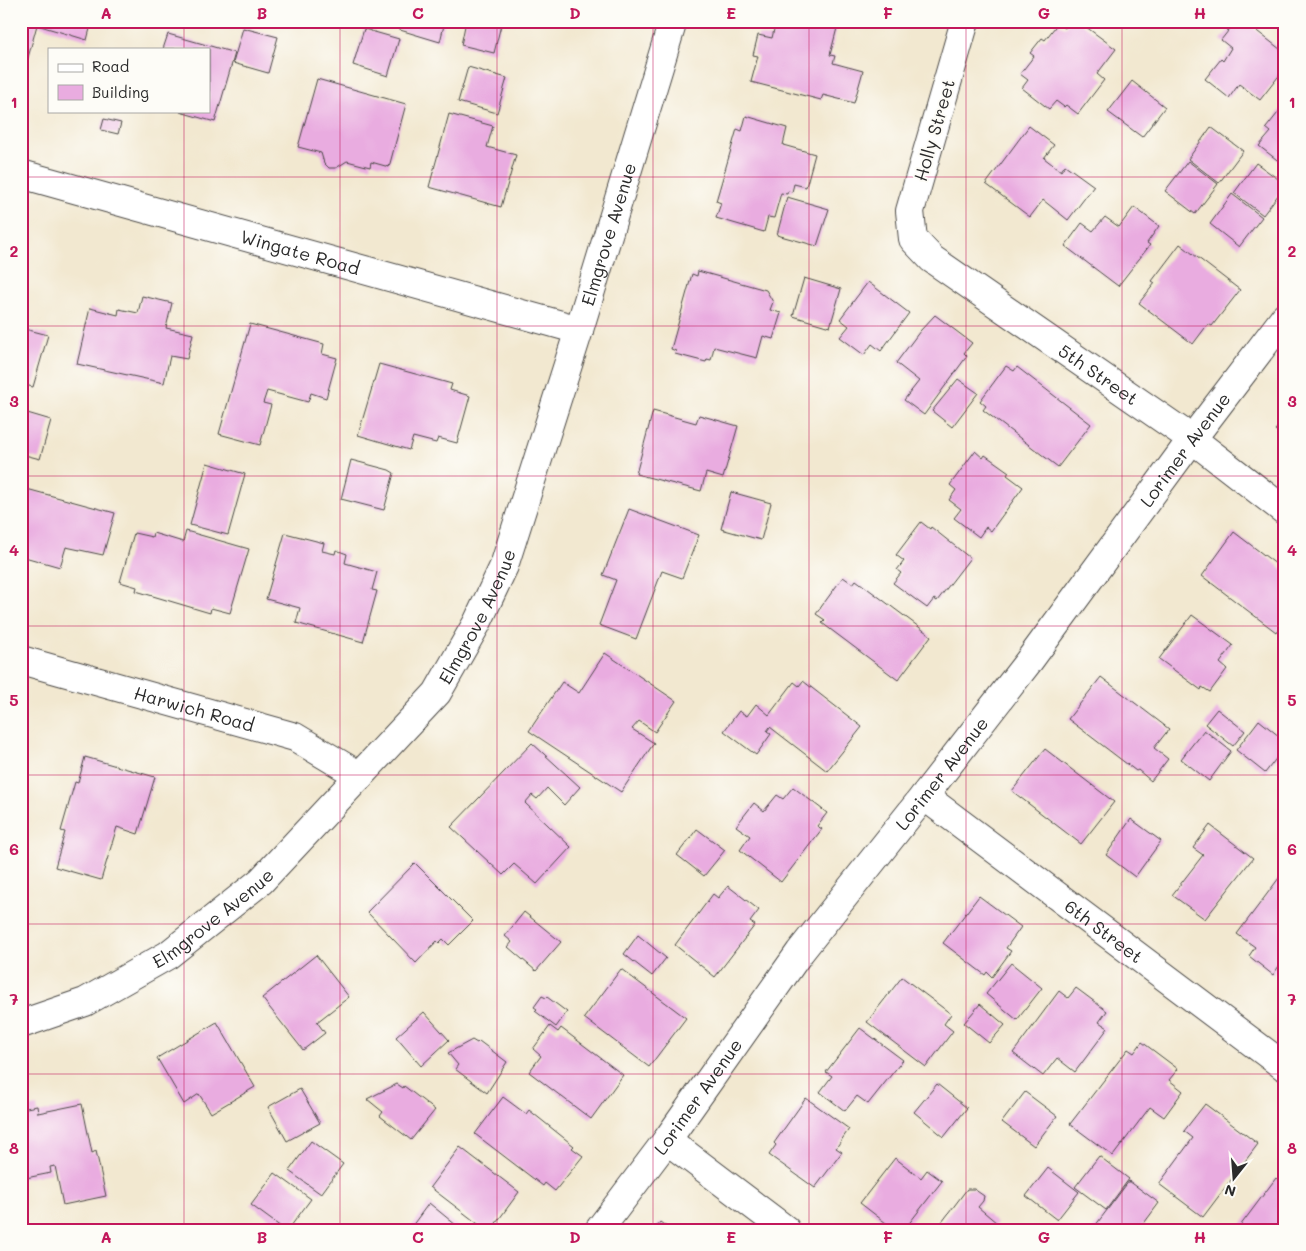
<svg xmlns="http://www.w3.org/2000/svg" width="1306" height="1251" viewBox="0 0 1306 1251" font-family="Mali,sans-serif">
<style>
.building{fill:#e9ace0}
.lines{fill:none;stroke-linecap:round;stroke-linejoin:round}
.minor-casing{stroke:#494744;stroke-width:30}
.minor{stroke:#fff;stroke-width:28}
.grid{fill:none;stroke:#c2185b;stroke-width:1;stroke-opacity:0.55}
.labels{text-anchor:middle;dominant-baseline:central;stroke-width:4;stroke-linejoin:round;paint-order:stroke}
.street-label{font-size:18px;fill:#2b2b2b;stroke:#fdfcf7}
.neatline{fill:none;stroke:#c2185b;stroke-width:2}
.grid-label{font-size:16px;text-anchor:middle;font-weight:bold;fill:#c2185b}
</style>
<rect width="100%" height="100%" fill="#fdfcf7"/>
<filter id="ink" filterUnits="userSpaceOnUse"><feTurbulence type="fractalNoise" baseFrequency=".02" numOctaves="2"/><feDisplacementMap in="SourceGraphic" scale="10" xChannelSelector="R" yChannelSelector="G"/><feConvolveMatrix kernelMatrix="1 2 1 2 8 2 1 2 1" color-interpolation-filters="sRGB"/></filter>
<filter id="wash" filterUnits="userSpaceOnUse"><feTurbulence type="fractalNoise" baseFrequency=".0096" numOctaves="4" result="noise"/><feDisplacementMap in="SourceGraphic" scale="20" xChannelSelector="R" yChannelSelector="G"/><feGaussianBlur stdDeviation="1.12" result="paint"/><feColorMatrix in="noise" values="0 0 0 0 0 0 0 0 0 0 0 0 0 0 0 0 0 1.4 0 .05"/><feComposite in="paint" operator="in"/></filter>
<g filter="url(#wash)">
<rect width="100%" height="100%" fill="#f2e8d0"/>
<g id="blocks">
<g class="building">
<polygon points="21,21 92,21 87,40 37,25 26,65 21,64"/>
<polygon points="402,21 445,21 440,42 400,30"/>
<polygon points="466,21 502,21 494,53 461,45"/>
<polygon points="776,21 832,21 831,27 837,28 830,55 835,56 833,63 863,71 854,103 823,95 821,100 751,82 758,56 753,55 758,35 772,38"/>
<polygon points="1070,21 1078,21 1116,49 1097,74 1104,80 1078,114 1066,105 1064,107 1056,101 1049,109 1022,88 1028,80 1020,74 1034,56 1030,53 1042,38 1045,40 1058,23 1065,28"/>
<polygon points="1236,21 1244,21 1285,53 1285,68 1260,100 1239,84 1229,98 1205,79 1221,59 1223,61 1231,48 1221,40"/>
<polygon points="243,28 278,37 268,73 233,63"/>
<polygon points="364,29 399,39 388,76 353,65"/>
<polygon points="168,34 235,53 215,122 180,112 209,111 209,49 163,49"/>
<polygon points="468,67 507,78 497,113 458,102"/>
<polygon points="317,79 406,104 389,167 371,162 370,167 347,161 336,168 329,168 324,163 321,153 298,147"/>
<polygon points="1132,81 1165,107 1142,137 1108,112"/>
<polygon points="1285,104 1285,166 1259,146 1271,132 1266,128"/>
<polygon points="449,114 493,126 487,147 516,155 501,207 429,187"/>
<polygon points="746,116 787,128 783,145 815,154 806,187 794,184 792,192 788,191 787,194 781,193 774,218 768,217 764,232 716,218 721,203 716,201 737,129 742,131"/>
<polygon points="104,119 121,123 118,134 101,130"/>
<polygon points="1029,126 1054,145 1044,158 1061,171 1065,165 1094,186 1068,220 1043,200 1030,217 986,184"/>
<polygon points="1211,127 1243,151 1219,183 1188,159"/>
<polygon points="1188,161 1218,184 1195,214 1165,191"/>
<polygon points="1256,163 1285,184 1285,186 1263,215 1234,193"/>
<polygon points="1232,194 1262,217 1239,247 1210,224"/>
<polygon points="787,197 829,209 817,246 777,235"/>
<polygon points="1134,207 1159,226 1147,243 1150,245 1118,286 1065,246 1082,223 1093,231 1105,217 1119,227"/>
<polygon points="1180,244 1240,290 1212,326 1208,324 1193,344 1139,303 1155,283 1152,281"/>
<polygon points="698,271 766,290 773,302 770,310 781,313 773,339 763,336 757,358 714,347 711,360 707,359 706,362 675,354 676,351 671,349 692,274 697,276"/>
<polygon points="804,278 841,289 830,327 793,316"/>
<polygon points="868,282 909,313 881,351 872,344 864,355 840,337 849,326 840,319"/>
<polygon points="142,296 172,303 166,328 193,334 187,359 170,356 164,383 77,364 90,308 118,315 119,309 138,313"/>
<polygon points="935,315 972,343 964,353 967,356 924,415 904,400 919,381 896,363 920,331"/>
<polygon points="250,324 324,344 322,354 337,358 326,398 311,393 308,402 267,391 263,403 271,405 260,445 219,434"/>
<polygon points="21,328 48,335 33,387 21,384"/>
<polygon points="379,364 452,384 450,390 470,396 457,443 438,438 436,443 413,437 409,450 358,435"/>
<polygon points="1006,366 1014,371 1017,367 1091,424 1058,467 983,410 986,406 980,401"/>
<polygon points="958,379 978,393 952,427 932,411"/>
<polygon points="1285,398 1285,438 1275,430 1284,420 1279,416 1282,413 1277,408"/>
<polygon points="653,411 696,423 699,415 738,426 723,478 706,473 701,491 636,474"/>
<polygon points="24,412 51,420 40,459 21,454 21,420"/>
<polygon points="975,451 983,458 985,455 1009,472 1007,475 1023,487 991,531 986,527 979,537 954,518 961,509 949,500 956,490 950,485"/>
<polygon points="351,460 389,470 394,473 384,510 341,499"/>
<polygon points="207,463 245,474 228,535 190,525"/>
<polygon points="23,488 115,513 103,555 66,547 60,567 21,556 21,495"/>
<polygon points="731,492 771,503 761,540 721,529"/>
<polygon points="629,509 699,535 682,578 662,571 636,639 599,625 616,580 603,575"/>
<polygon points="921,522 930,529 931,527 970,558 937,601 934,599 927,608 893,583 901,573 897,570 904,561 896,555"/>
<polygon points="186,531 249,549 230,613 211,608 210,613 136,591 137,587 120,582 134,533 152,537 153,533 183,542"/>
<polygon points="1234,532 1285,571 1285,620 1276,632 1202,576"/>
<polygon points="285,533 324,543 322,551 335,554 336,550 347,554 345,563 377,572 372,590 377,591 363,642 296,623 300,608 266,599"/>
<polygon points="843,577 853,584 856,580 931,636 898,680 822,623 825,620 816,614"/>
<polygon points="1192,615 1233,645 1220,663 1227,669 1210,692 1202,687 1201,690 1159,659"/>
<polygon points="605,653 676,701 655,732 639,721 632,729 654,743 621,792 529,731 562,682 579,693"/>
<polygon points="1101,677 1169,729 1154,748 1168,759 1151,781 1138,770 1136,771 1068,719"/>
<polygon points="803,681 862,727 827,771 770,727 767,731 771,734 756,755 724,731 739,711 747,716 756,704 769,715 794,682 799,686"/>
<polygon points="1217,709 1245,731 1233,746 1205,724"/>
<polygon points="1259,720 1285,741 1285,747 1265,773 1236,750"/>
<polygon points="1204,730 1231,751 1209,781 1181,759"/>
<polygon points="532,743 580,787 564,805 547,788 537,799 532,795 525,803 571,847 537,884 514,864 503,875 451,827"/>
<polygon points="1045,749 1114,802 1081,844 1012,791"/>
<polygon points="85,757 155,777 138,834 117,827 101,880 55,867 65,832 61,831 75,782 78,783"/>
<polygon points="793,787 827,813 817,826 822,829 781,882 740,850 750,836 736,826 754,803 764,811 777,795 783,799"/>
<polygon points="1131,819 1161,841 1135,877 1106,855"/>
<polygon points="1210,825 1253,858 1205,919 1172,895 1203,855 1193,848"/>
<polygon points="697,829 725,850 704,876 677,855"/>
<polygon points="415,863 473,921 449,945 443,939 439,943 437,941 416,963 367,912"/>
<polygon points="1285,870 1285,964 1282,967 1279,966 1273,975 1249,956 1255,947 1237,934"/>
<polygon points="728,886 759,910 750,922 755,925 715,977 675,945 713,894 718,898"/>
<polygon points="979,896 1021,927 1006,948 1011,951 992,977 987,972 985,975 943,943"/>
<polygon points="524,912 561,942 536,971 508,947 512,942 505,936"/>
<polygon points="638,935 666,958 652,976 624,954"/>
<polygon points="316,955 349,997 317,1022 325,1033 303,1050 262,998"/>
<polygon points="1011,963 1042,988 1017,1020 986,994"/>
<polygon points="621,969 686,1018 649,1067 584,1018"/>
<polygon points="902,977 951,1014 944,1024 953,1031 926,1067 867,1022"/>
<polygon points="1076,988 1107,1011 1099,1022 1108,1028 1075,1072 1057,1058 1043,1076 1013,1053 1059,991 1068,998"/>
<polygon points="542,996 546,998 547,997 567,1012 556,1027 535,1011 537,1009 534,1007"/>
<polygon points="980,1004 1005,1025 989,1043 964,1023"/>
<polygon points="424,1012 449,1040 421,1066 396,1037"/>
<polygon points="217,1022 255,1087 211,1113 199,1094 184,1104 157,1058"/>
<polygon points="550,1026 558,1032 561,1028 623,1075 591,1119 529,1072 541,1056 533,1049"/>
<polygon points="860,1028 903,1060 868,1104 857,1096 845,1111 820,1092 832,1076 826,1072"/>
<polygon points="472,1040 477,1043 479,1041 507,1062 487,1093 455,1069 458,1065 448,1053"/>
<polygon points="1142,1042 1178,1069 1169,1080 1183,1091 1164,1117 1150,1107 1113,1156 1070,1124 1128,1049 1134,1053"/>
<polygon points="397,1084 403,1088 404,1086 435,1110 411,1140 380,1116 383,1112 367,1099"/>
<polygon points="937,1084 967,1108 944,1137 914,1112"/>
<polygon points="300,1089 320,1123 287,1141 268,1107"/>
<polygon points="1025,1092 1057,1116 1034,1146 1002,1122"/>
<polygon points="503,1097 526,1114 529,1110 574,1146 572,1148 583,1156 555,1191 545,1183 543,1186 475,1134"/>
<polygon points="806,1098 849,1129 836,1148 842,1152 815,1188 769,1155 776,1145 774,1143"/>
<polygon points="82,1104 92,1153 96,1151 106,1196 63,1205 55,1166 50,1167 51,1173 21,1179 21,1109 37,1106 38,1113"/>
<polygon points="1205,1104 1258,1144 1203,1217 1159,1184 1193,1138 1184,1131"/>
<polygon points="311,1141 343,1164 321,1194 289,1171"/>
<polygon points="460,1147 519,1192 491,1230 486,1230 430,1187"/>
<polygon points="1099,1156 1129,1179 1106,1210 1075,1187"/>
<polygon points="895,1158 921,1178 927,1170 942,1181 904,1230 895,1230 860,1203"/>
<polygon points="1048,1168 1079,1192 1057,1220 1026,1196"/>
<polygon points="275,1173 311,1199 288,1230 285,1230 251,1205"/>
<polygon points="1276,1178 1282,1183 1285,1180 1285,1230 1237,1230"/>
<polygon points="1129,1181 1159,1203 1139,1230 1092,1230"/>
<polygon points="967,1189 974,1189 984,1196 983,1201 978,1207 997,1223 992,1230 936,1230"/>
<polygon points="429,1203 462,1230 409,1230"/>
<polygon points="660,1222 671,1230 654,1230"/>
</g>
</g>
</g>
<g filter="url(#ink)">
<use href="#blocks" fill-opacity="0" stroke="#494744" stroke-width="1"/>
<g class="lines">
<g class="minor-casing">
<g id="minor">
<path id="s1" d="M965,21L910,211L913,239L932,259L1192,439L1285,511"/>
<path id="s2" d="M21,174L579,330"/>
<path id="s3" d="M21,660L295,737L360,776"/>
<path id="s4" d="M924,796L1285,1067"/>
<path id="s5" d="M21,1024L85,1002L168,955L261,881L437,693L477,623L504,566L579,330L673,21"/>
<polyline points="667,1140 786,1230"/>
<path id="s6" d="M599,1230L667,1140L800,952L924,796L1029,661L1192,439L1285,317"/>
</g>
</g>
<use href="#minor" class="minor"/>
</g>
</g>
<path class="grid" d="M184,21V49M340,21V1230M497,21V1230M653,21V1230M809,21V1230M966,21V1230M1122,21V1230M184,111V1230M21,177H1285M21,326H1285M21,476H1285M21,626H1285M21,775H1285M21,924H1285M21,1074H1285"/>
<g class="labels">
<g class="street-label">
<text transform="translate(934 130) rotate(-74)">Holly Street</text>
<text stroke="none"><textPath href="#s5" startOffset="1031">Elmgrove Avenue</textPath></text>
<text stroke="none"><textPath href="#s2" startOffset="290">Wingate Road</textPath></text>
<text stroke="none"><textPath href="#s1" startOffset="456">5th Street</textPath></text>
<text stroke="none"><textPath href="#s6" startOffset="976">Lorimer Avenue</textPath></text>
<text stroke="none"><textPath href="#s5" startOffset="626">Elmgrove Avenue</textPath></text>
<text stroke="none"><textPath href="#s3" startOffset="180">Harwich Road</textPath></text>
<text stroke="none"><textPath href="#s6" startOffset="571">Lorimer Avenue</textPath></text>
<text stroke="none"><textPath href="#s5" startOffset="221">Elmgrove Avenue</textPath></text>
<text stroke="none"><textPath href="#s4" startOffset="225">6th Street</textPath></text>
<text stroke="none"><textPath href="#s6" startOffset="166">Lorimer Avenue</textPath></text>
</g>
</g>
<rect width="1306" height="1251" fill="none" stroke="#fdfcf7" stroke-width="55"/>
<rect x="48" y="48" width="162" height="65" fill="#fdfcf7" stroke="#a9a8a5"/>
<rect x="58" y="64" width="25" height="8" fill="#ffffff" stroke="#a9a8a5"/>
<text x="92" y="72" font-size="15" fill="#2b2b2b">Road</text>
<rect x="58" y="85" width="25" height="15" fill="#e9ace0" stroke="#a9a8a5"/>
<text x="92" y="98" font-size="15" fill="#2b2b2b">Building</text>
<g transform="translate(1234 1178) rotate(197)" stroke="#fdfcf7" stroke-width="4" paint-order="stroke">
<path d="M0-4L9 19L0 12L-9 19Z" fill="#2b2b2b"/>
<text y="-8" font-size="14" font-weight="bold" text-anchor="middle" fill="#2b2b2b">N</text>
</g>
<rect x="28" y="28" width="1250" height="1196" class="neatline"/>
<g class="grid-label">
<text x="106" y="19">A</text>
<text x="262" y="19">B</text>
<text x="418" y="19">C</text>
<text x="575" y="19">D</text>
<text x="731" y="19">E</text>
<text x="888" y="19">F</text>
<text x="1044" y="19">G</text>
<text x="1200" y="19">H</text>
<text x="14" y="108">1</text>
<text x="1292" y="108">1</text>
<text x="14" y="257">2</text>
<text x="1292" y="257">2</text>
<text x="14" y="407">3</text>
<text x="1292" y="407">3</text>
<text x="14" y="556">4</text>
<text x="1292" y="556">4</text>
<text x="14" y="706">5</text>
<text x="1292" y="706">5</text>
<text x="14" y="855">6</text>
<text x="1292" y="855">6</text>
<text x="14" y="1005">7</text>
<text x="1292" y="1005">7</text>
<text x="14" y="1154">8</text>
<text x="1292" y="1154">8</text>
<text x="106" y="1243">A</text>
<text x="262" y="1243">B</text>
<text x="418" y="1243">C</text>
<text x="575" y="1243">D</text>
<text x="731" y="1243">E</text>
<text x="888" y="1243">F</text>
<text x="1044" y="1243">G</text>
<text x="1200" y="1243">H</text>
</g>
</svg>
